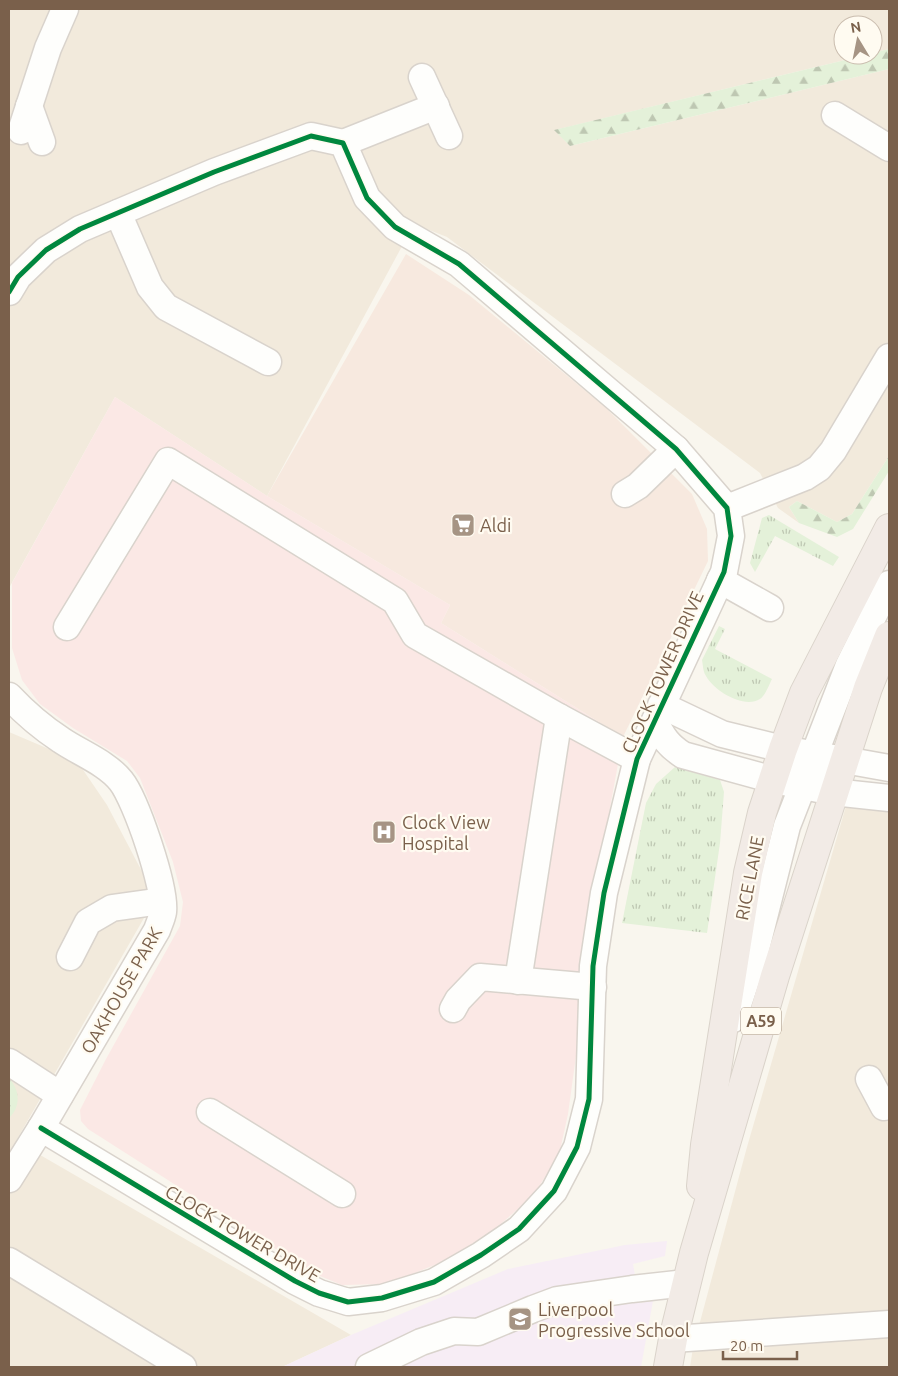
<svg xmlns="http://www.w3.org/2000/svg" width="898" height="1376" viewBox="0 0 898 1376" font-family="Ubuntu,sans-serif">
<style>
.residential{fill:#f2eadc}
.commercial{fill:#f7e9df}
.education{fill:#f7edf5}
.medical{fill:#fbe8e5}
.grass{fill:url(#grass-tufts)}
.forest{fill:url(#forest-firs)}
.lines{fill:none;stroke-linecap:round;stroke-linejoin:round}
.minor-casing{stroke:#d9d3cc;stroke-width:29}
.highway-casing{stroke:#dad3ca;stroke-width:30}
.minor{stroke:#fefefc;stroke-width:26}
.highway{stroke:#f2ebe6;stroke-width:28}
.cycleway-casing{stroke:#fffbf1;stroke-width:8}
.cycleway{stroke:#00873e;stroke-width:5}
.labels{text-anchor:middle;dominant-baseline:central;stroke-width:4.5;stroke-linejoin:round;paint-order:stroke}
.shield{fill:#fffbf1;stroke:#a28e7d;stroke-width:1}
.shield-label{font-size:16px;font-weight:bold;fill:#7a604b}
.poi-label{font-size:18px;fill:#7a604b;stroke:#fffbf1;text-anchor:start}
.street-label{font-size:18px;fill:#7a604b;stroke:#fffbf1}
</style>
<defs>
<pattern id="grass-tufts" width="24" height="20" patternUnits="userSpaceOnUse" patternTransform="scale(1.25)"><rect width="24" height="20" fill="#e4f1d9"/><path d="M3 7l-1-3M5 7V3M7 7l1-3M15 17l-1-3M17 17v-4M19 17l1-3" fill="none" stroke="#bec7b2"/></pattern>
<pattern id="forest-firs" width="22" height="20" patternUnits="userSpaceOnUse" patternTransform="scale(1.25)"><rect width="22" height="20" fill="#e4f1d9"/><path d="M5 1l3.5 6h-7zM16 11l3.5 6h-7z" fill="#bec7b2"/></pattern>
</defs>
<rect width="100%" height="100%" fill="#f9f6ee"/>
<g class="residential">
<polygon points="9,9 889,9 889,49 873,53 873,25 843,25 843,55 866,55 555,130 570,146 889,69 889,456 852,514 837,522 797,501 789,507 799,523 778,508 760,473 447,237 414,224 267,496 115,397 9,588"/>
<polygon points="9,732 77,761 107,805 147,881 144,918 16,1141 351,1335 282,1367 9,1367"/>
<polygon points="846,806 889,810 889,1367 690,1367 693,1348 747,1147"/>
</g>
<polygon class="commercial" points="406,254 469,295 605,407 692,494 707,529 708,561 623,737 441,623 450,605 267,496"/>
<polygon class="education" points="667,1241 665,1256 633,1264 640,1303 653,1301 641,1367 282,1367 351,1335 508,1269 625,1245"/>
<polygon class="medical" points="115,397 267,496 450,605 441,623 623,737 611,802 568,1114 559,1155 533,1196 496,1228 449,1259 388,1284 342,1285 315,1274 88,1129 81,1121 80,1110 106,1059 180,926 183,902 173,862 140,778 127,761 73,728 40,704 22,680 12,648 12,583"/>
<g class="grass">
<polygon points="769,515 839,557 833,566 775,536 755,572 750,563 762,518"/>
<path d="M719,626L725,629L715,649L772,679C769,685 765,696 760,699C744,709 714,691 706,676C703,672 703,665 702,660Z"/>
<polygon points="675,767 720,780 724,792 720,843 707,933 622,923 646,803 656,784"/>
<path d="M9,1078C20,1090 21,1107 9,1118Z"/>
</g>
<g class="forest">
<polygon points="889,49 889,69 570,146 554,130 866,55 873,55 873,53"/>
<polygon points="889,456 889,471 853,529 837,537 799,523 789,507 797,501 837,522 852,514"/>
</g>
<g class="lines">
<g class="minor-casing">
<g id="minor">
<polyline points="422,77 449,136"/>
<polyline points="29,106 42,142"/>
<polyline points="835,115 889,148"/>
<polyline points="21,131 48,48 65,9"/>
<polyline points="343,143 436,106"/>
<polyline points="118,213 150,287 166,307 268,362"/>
<polyline points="9,292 18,277 46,250 80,229 214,172 311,136 343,143 367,198 395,227 459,264 676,449 727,508 731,536 724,572 637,759 604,893 593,966 589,1099 577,1147 554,1191 519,1229 481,1255 434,1282 382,1298 348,1302 319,1293 295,1281 41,1128"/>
<polyline points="625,494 638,486 676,449"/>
<polyline points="727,508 805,477 819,468 833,451 889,357"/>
<polyline points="720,580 770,608"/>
<polyline points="67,627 168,461 395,601 415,635 559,717"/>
<path d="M9,696C25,713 41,727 61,740C80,753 107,763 121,781C136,800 166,888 163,912C162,918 159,924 157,930L41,1128L9,1179"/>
<polyline points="661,705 722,734 783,749 889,768"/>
<path d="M655,721C662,737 669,746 683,755L774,780L833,792L889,798"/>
<polyline points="802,767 814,755 849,665 889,584"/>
<polyline points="70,957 88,922 112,908 162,901"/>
<polyline points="518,981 559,717 637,759"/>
<polyline points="453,1009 458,1000 480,977 593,987"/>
<polyline points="733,1019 754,957 787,826 803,785 811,775 822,767 832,762 843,760"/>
<polyline points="9,1062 60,1095"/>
<polyline points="869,1079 884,1107 889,1104"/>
<polyline points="210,1112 342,1194"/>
<polyline points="9,1261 183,1367"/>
<polyline points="673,1339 889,1324"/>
<polyline points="369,1367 421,1342 454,1331 478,1332 533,1309 557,1300 632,1289 686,1283"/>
</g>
</g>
<g class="highway-casing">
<g id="highway">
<polyline points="701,1186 705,1145 748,873 762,813 783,749 804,693 889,528"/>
<polyline points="668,1367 673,1339 694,1253 775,976 868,688 889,636"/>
</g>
</g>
<use href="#minor" class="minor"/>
<use href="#highway" class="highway"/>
<g class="cycleway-casing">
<polyline id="cycleway" points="9,292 18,277 46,250 80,229 214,172 311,136 343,143 367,198 395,227 459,264 676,449 727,508 731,536 724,572 637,759 604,893 593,966 589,1099 577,1147 554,1191 519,1229 481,1255 434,1282 382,1298 348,1302 319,1293 295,1281 41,1128"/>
</g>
<use href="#cycleway" class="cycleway"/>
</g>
<defs>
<g id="supermarket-square" transform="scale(1.25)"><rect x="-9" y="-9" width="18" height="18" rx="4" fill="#a69484" stroke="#fffbf1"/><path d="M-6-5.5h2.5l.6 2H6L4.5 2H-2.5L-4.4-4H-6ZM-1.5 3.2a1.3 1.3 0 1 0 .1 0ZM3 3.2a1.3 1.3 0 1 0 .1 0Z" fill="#fff"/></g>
<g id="hospital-square" transform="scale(1.25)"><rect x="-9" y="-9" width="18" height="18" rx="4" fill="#a69484" stroke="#fffbf1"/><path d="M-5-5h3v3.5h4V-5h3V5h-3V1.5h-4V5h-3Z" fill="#fff"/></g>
<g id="school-square" transform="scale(1.25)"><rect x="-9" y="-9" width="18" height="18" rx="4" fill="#a69484" stroke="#fffbf1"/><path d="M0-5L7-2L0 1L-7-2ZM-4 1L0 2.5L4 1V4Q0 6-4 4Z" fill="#fff"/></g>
</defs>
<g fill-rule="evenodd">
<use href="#supermarket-square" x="463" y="525"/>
<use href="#hospital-square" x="384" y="832"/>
<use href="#school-square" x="520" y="1319"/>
</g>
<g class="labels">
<rect class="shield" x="741" y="1007.5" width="40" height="27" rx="4"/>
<g class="shield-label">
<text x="761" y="1021">A59</text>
</g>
<g class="poi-label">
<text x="480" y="525">Aldi</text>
<text x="402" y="822">Clock View<tspan x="402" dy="21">Hospital</tspan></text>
<text x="538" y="1309">Liverpool<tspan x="538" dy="21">Progressive School</tspan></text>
</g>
<g class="street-label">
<text transform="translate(662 672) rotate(-66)">CLOCK TOWER DRIVE</text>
<text transform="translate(749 878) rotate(-79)">RICE LANE</text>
<text transform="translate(121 990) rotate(-60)">OAKHOUSE PARK</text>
<text transform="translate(243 1233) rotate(30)">CLOCK TOWER DRIVE</text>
</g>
</g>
<rect width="898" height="1376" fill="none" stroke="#7a604b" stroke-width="20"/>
<g transform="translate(858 40) rotate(350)"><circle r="24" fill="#fffbf1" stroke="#cabdaf"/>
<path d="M0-4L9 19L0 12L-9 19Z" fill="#a69484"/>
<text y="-8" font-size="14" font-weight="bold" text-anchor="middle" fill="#7a604b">N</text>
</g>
<path d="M723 1351v8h74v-8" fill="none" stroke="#7a604b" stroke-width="2.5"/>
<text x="730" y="1351" font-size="15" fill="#7a604b" stroke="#fffbf1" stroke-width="4" paint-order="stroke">20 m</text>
</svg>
